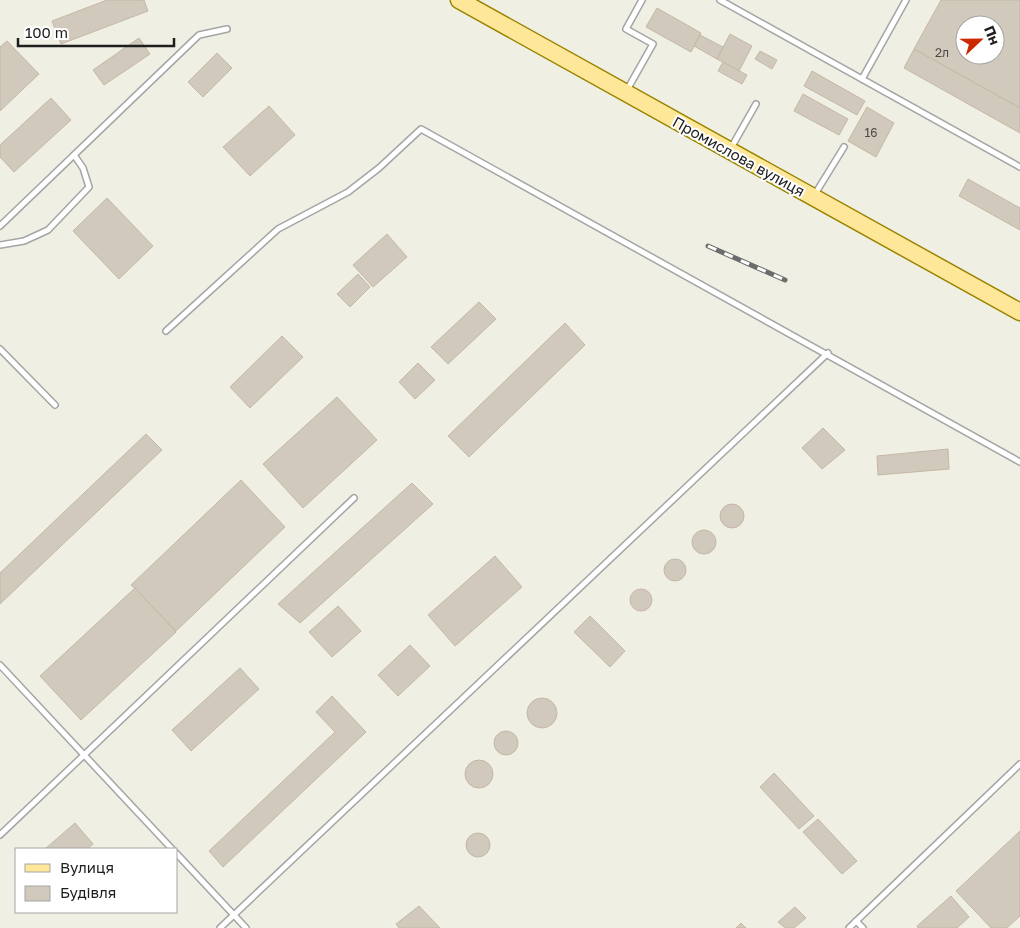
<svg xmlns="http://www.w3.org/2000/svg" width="1020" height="928" viewBox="0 0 1020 928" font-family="'Golos Text',sans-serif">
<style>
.building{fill:#d1c9bc;stroke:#c4b8a4;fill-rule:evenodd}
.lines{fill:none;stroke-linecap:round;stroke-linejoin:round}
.lane-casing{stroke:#a5a5a5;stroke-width:8}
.primary-casing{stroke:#998400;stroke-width:19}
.lane{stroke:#fff;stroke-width:5}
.primary{stroke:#ffe79a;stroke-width:16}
.rail-casing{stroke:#6c6c6c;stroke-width:5}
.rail{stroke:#fff;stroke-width:3;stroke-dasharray:9;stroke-linecap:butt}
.labels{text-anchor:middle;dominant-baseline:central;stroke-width:4;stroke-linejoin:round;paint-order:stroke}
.number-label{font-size:12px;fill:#4b4946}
.street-label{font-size:15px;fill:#1e1e1e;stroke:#fff}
</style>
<rect width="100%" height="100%" fill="#f0efe4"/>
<g class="building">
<polygon points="107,0 144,0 148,11 61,44 52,21"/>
<path d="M941,0H1020V108L914,49ZM965,25H995V55H965Z"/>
<polygon points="657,8 701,33 691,52 646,27"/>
<polygon points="730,34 752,46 739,71 717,59"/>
<polygon points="700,35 723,47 717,59 694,46"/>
<polygon points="139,38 150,54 104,85 93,70"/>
<polygon points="7,41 39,74 0,111 0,47"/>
<polygon points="914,49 1020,108 1020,133 904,68"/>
<polygon points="760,51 777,60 772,69 755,59"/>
<polygon points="217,53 232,68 203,97 188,82"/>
<polygon points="723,62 747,75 742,84 718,71"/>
<polygon points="812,71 865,101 857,115 804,86"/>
<polygon points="803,94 848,119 839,135 794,111"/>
<polygon points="51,98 71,120 14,172 0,157 0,145"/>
<polygon points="269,106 295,135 250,176 223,147"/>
<polygon points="867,107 894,123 876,157 848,141"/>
<polygon points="968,179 1020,208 1020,230 959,196"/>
<polygon points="107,198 153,246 119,279 73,231"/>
<polygon points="387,234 407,257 373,287 353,265"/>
<polygon points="358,274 370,287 350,307 337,294"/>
<polygon points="479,302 496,319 448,364 431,347"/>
<polygon points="565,323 585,345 469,457 448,436"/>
<polygon points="282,336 303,357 250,408 230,387"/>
<polygon points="418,363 435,380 415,399 399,382"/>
<polygon points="337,397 377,440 303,508 263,464"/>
<polygon points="823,428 845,450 822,469 802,448"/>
<polygon points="146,434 162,450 0,604 0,573"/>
<polygon points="948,449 949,469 878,475 877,456"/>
<polygon points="241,480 285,527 176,631 131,585"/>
<polygon points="412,483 433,504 300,623 278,604"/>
<circle cx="732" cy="516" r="12"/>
<circle cx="704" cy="542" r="12"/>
<polygon points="495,556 522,587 455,646 428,615"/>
<circle cx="675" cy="570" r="11"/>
<polygon points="135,588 176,632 81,720 40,676"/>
<circle cx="641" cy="600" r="11"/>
<polygon points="338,606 361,631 332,657 309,632"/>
<polygon points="590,616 625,651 610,667 574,632"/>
<polygon points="410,645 430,666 398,696 378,675"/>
<polygon points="240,668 259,689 191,751 172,730"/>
<polygon points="332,696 366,732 223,867 209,851 335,732 316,712"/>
<circle cx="542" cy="713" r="15"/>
<circle cx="506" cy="743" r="12"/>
<circle cx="479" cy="774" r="14"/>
<polygon points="774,773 814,816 799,829 760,787"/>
<polygon points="818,819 857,861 842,874 803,832"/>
<polygon points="75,823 93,844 87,849 45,849"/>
<polygon points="1020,831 1020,916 1007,928 991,928 956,891"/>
<circle cx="478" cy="845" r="12"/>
<polygon points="951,896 969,917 957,928 918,928 917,926"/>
<polygon points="419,906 440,928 399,928 396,924"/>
<polygon points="795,907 806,918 794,928 785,928 778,922"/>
<polygon points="741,923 746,928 736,928"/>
</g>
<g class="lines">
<g class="lane-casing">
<g id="lane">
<polyline points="720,0 1020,167"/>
<polyline points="862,79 906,0"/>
<polyline points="627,90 653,44 626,29 642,0"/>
<polyline points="731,148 756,104"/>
<polyline points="815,194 844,147"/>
<polyline points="0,226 199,35 227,29"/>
<polyline points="0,245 24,241 48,230 89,187 83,168 74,155"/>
<path d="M166,331L278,229L348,192L379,168L421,129C621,240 821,351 1020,462"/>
<polyline points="0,349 55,405"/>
<polyline points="0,665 172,849"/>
<polyline points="0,835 354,498"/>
<polyline points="176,853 246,928"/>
<polyline points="856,921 863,928"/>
<polyline points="220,928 828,353"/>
<polyline points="849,928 1020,764"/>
</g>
</g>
<g class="primary-casing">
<polyline id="primary" points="459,0 1020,312"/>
</g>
<use href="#lane" class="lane"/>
<use href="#primary" class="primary"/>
<g class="rail-casing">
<polyline id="rail" points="708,246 785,280"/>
</g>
<use href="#rail" class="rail"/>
</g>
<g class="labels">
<g class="number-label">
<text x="942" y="52">2л</text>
<text x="871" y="132">16</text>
</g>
<g class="street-label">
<text transform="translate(739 156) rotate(29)">Промислова вулиця</text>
</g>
</g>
<rect x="15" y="848" width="162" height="65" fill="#ffffff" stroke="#a5a5a5"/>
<rect x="25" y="864" width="25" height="8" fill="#ffe79a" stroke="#a5a5a5"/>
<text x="60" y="873" font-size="15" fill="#1e1e1e">Вулиця</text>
<rect x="25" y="886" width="25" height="15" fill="#d1c9bc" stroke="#a5a5a5"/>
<text x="60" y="898" font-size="15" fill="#1e1e1e">Будівля</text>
<g transform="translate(980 40) rotate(68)"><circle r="24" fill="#ffffff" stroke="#a5a5a5"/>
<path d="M0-4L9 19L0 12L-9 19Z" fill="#cd2900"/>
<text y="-8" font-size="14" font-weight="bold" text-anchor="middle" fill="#1e1e1e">Пн</text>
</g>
<path d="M18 38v8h156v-8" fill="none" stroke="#1e1e1e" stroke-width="2.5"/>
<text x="25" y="38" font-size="15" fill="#1e1e1e" stroke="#ffffff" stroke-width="4" paint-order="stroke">100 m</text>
</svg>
